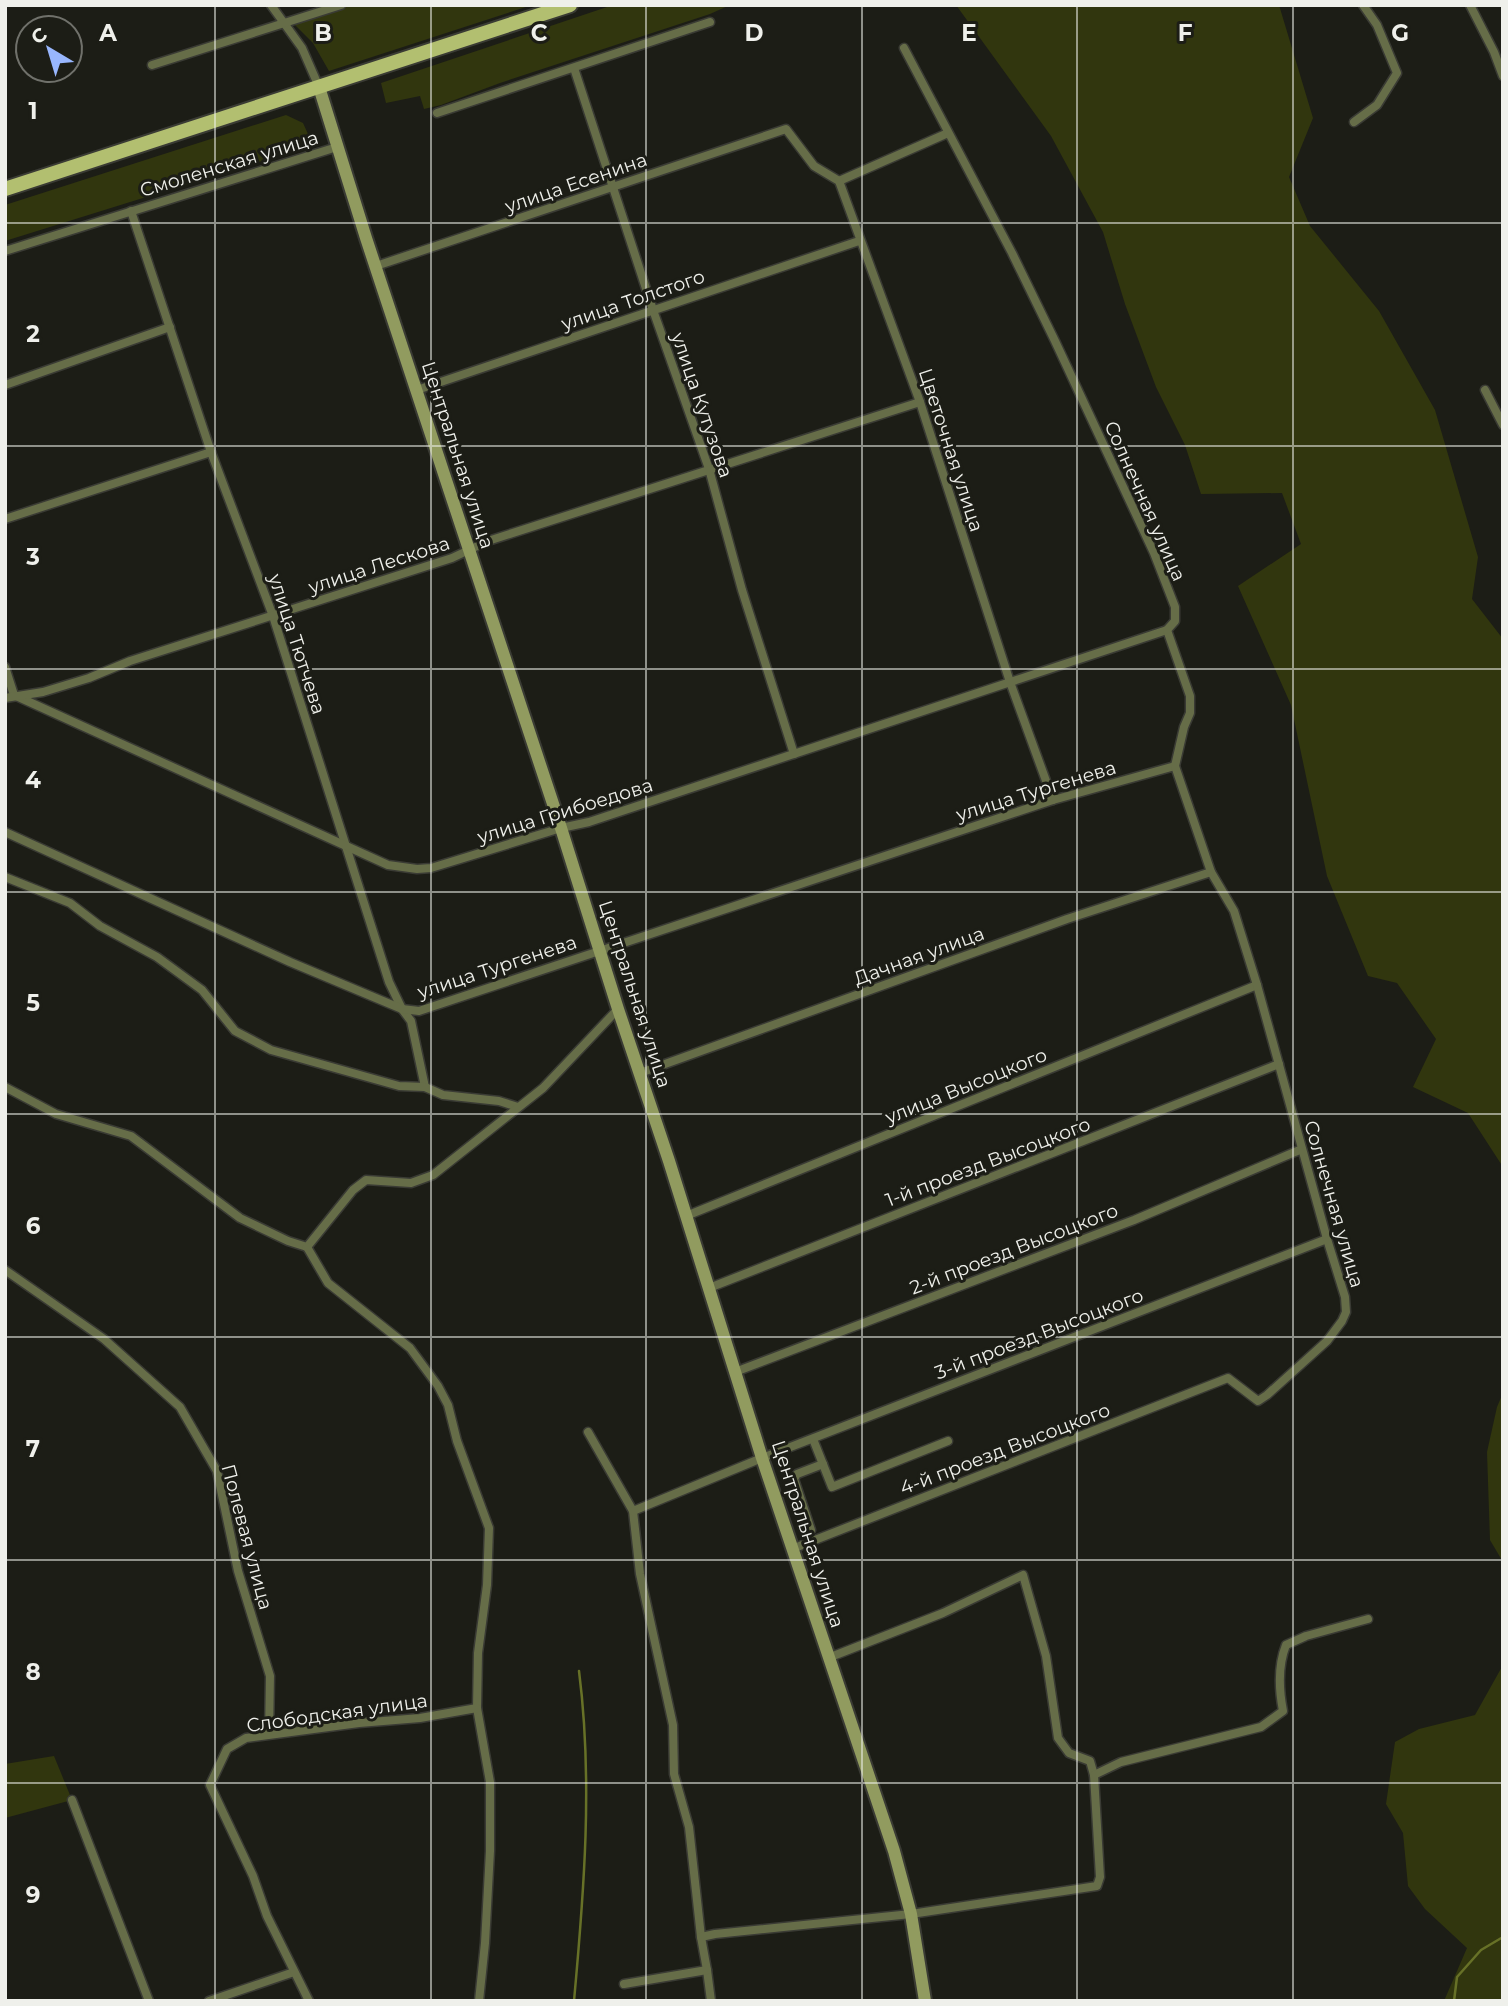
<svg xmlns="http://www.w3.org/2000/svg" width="1508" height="2006" viewBox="0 0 1508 2006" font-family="Montserrat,sans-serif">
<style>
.green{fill:#31360e}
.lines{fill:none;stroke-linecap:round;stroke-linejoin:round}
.stream{stroke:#677127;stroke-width:2.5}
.street-casing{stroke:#3a3b34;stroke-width:11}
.secondary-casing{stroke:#3a3b34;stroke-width:16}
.primary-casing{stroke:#3a3b34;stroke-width:18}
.street{stroke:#666d48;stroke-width:8}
.secondary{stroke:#919b5f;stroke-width:12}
.primary{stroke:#b2bf70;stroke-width:14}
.grid{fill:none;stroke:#eff0eb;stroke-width:2;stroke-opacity:0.55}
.labels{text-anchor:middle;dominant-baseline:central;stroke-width:6;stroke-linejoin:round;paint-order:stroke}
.street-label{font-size:19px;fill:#eff0eb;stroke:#1c1d16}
.grid-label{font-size:23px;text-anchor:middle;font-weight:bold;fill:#eff0eb;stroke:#1c1d16;stroke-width:6;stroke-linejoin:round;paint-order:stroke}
</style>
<rect width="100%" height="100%" fill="#1c1d16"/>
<g class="green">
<polygon points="348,5 532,5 329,71 313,43 292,22"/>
<polygon points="613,5 730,5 710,14 500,83 441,105 424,109 420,96 386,103 381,83"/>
<polygon points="956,5 1279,5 1313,118 1289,177 1310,226 1379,311 1435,410 1478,557 1472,599 1503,639 1503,1167 1468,1113 1413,1087 1436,1039 1397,983 1368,976 1327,876 1291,705 1238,586 1301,544 1282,493 1201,494 1185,445 1156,387 1125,304 1103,232 1051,136"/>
<polygon points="286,115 303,123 313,145 5,241 5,205"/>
<polygon points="1503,1393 1503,1562 1490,1540 1487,1452 1497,1407"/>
<polygon points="1503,1665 1503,2001 1444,2001 1467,1948 1425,1909 1408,1886 1403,1833 1386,1804 1395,1742 1419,1729 1475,1715"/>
<polygon points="54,1756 72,1800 5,1818 5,1764"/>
</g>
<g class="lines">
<g class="stream">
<path d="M574,2001C584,1892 593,1780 579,1671"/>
<polyline points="1454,2001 1457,1977 1481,1950 1503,1937"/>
</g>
<g class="street-casing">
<g id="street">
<polyline points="271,5 302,48 319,87"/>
<polyline points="1470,5 1494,52 1503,76"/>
<polyline points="152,65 341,5"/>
<polyline points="574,68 653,310 709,469 742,590 794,754"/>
<polyline points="437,113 710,22"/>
<polyline points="1354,122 1377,105 1397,73 1377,25 1363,5"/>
<polyline points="839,181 948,133"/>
<polyline points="131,211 211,452 273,616 389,982 402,1009 411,1021 425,1087"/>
<polyline points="5,251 337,147"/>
<polyline points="376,266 786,129 814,166 839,181 920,402 1010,682 1053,800"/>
<polyline points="5,385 170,327"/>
<polyline points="417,390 859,241"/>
<polyline points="1485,390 1503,425"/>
<polyline points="5,519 211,452"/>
<polyline points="5,667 14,695 388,865 417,869 431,868 561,828 589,822 1167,630"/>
<polyline points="5,698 43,692 89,678 130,661 452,558 488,541 920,402"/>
<polyline points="5,832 290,962 402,1009 419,1011 1053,800 1175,766"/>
<polyline points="5,877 70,903 100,926 157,957 202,990 235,1031 271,1050 399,1086 425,1087 443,1095 499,1101 518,1107"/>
<polyline points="640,1073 1067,919 1211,872"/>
<polyline points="5,1087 56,1114 131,1136 240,1218 288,1241 307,1247 353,1190 366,1180 411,1183 433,1175 543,1088 618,1009"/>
<polyline points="686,1216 1257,985"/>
<polyline points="307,1247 328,1283 410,1348 438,1386 448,1405 457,1441 489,1528 487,1585 478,1653 477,1708 490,1782 490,1851 485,1943 479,2001"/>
<polyline points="5,1270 104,1339 180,1407 217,1471 238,1571 270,1676 269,1734"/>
<polyline points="709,1288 1279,1064"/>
<polyline points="735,1372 1134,1220 1302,1149"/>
<polyline points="588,1432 633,1511 640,1574 673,1725 674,1774 689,1827 701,1937"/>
<polyline points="813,1439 832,1487 948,1441"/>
<polyline points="633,1511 762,1458 1327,1239"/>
<polyline points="811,1530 794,1479 797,1474 823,1464"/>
<polyline points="792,1549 1228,1378 1258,1401 1267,1395 1327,1341 1342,1321 1346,1312 1345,1297 1327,1239 1257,985 1234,911 1211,872 1175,766 1184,727 1190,713 1190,696 1167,630 1175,621 1175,607 1154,553 1055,341 1012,253 904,48"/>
<polyline points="828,1658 943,1613 1023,1575 1046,1656 1058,1738 1069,1753 1090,1761 1094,1775"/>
<polyline points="72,1800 149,2001"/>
<polyline points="707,1970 711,2001"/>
<path d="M624,1984L707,1970L701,1937L715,1934L911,1914L1097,1886L1100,1877L1094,1775L1121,1762L1261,1727L1283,1711C1279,1690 1278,1665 1286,1645L1306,1636L1368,1619"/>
<polyline points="209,2001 294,1972"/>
<polyline points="309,2001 267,1916 253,1876 210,1785 227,1749 246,1738 359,1723 420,1718 477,1708"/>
</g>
</g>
<g class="secondary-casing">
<polyline id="secondary" points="319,87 366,238 561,828 618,1009 669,1161 762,1458 894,1851 911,1914 925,2001"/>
</g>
<g class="primary-casing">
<polyline id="primary" points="5,189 570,5"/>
</g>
<use href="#street" class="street"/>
<use href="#secondary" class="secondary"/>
<use href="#primary" class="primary"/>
</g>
<path class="grid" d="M215,5V2001M431,5V2001M646,5V2001M862,5V2001M1077,5V2001M1293,5V2001M5,223H1503M5,446H1503M5,669H1503M5,892H1503M5,1114H1503M5,1337H1503M5,1560H1503M5,1783H1503"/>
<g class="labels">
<g class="street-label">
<text transform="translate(229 164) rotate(-17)">Смоленская улица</text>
<text transform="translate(576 183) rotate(-19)">улица Есенина</text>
<text transform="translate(633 300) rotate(-19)">улица Толстого</text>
<text transform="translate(702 405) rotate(71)">улица Кутузова</text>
<text transform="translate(951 450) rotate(72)">Цветочная улица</text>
<text transform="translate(458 455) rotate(72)">Центральная улица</text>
<text transform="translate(1145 501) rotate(66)">Солнечная улица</text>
<text transform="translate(379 565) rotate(-18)">улица Лескова</text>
<text transform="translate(297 644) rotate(72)">улица Тютчева</text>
<text transform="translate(1036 791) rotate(-17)">улица Тургенева</text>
<text transform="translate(565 811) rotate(-17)">улица Грибоедова</text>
<text transform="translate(919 956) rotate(-20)">Дачная улица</text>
<text transform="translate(497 967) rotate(-18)">улица Тургенева</text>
<text transform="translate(635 994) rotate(72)">Центральная улица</text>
<text transform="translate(966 1086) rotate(-22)">улица Высоцкого</text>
<text transform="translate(988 1162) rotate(-21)">1-й проезд Высоцкого</text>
<text transform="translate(1334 1204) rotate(74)">Солнечная улица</text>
<text transform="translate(1014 1249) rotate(-21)">2-й проезд Высоцкого</text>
<text transform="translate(1039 1334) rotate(-21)">3-й проезд Высоцкого</text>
<text transform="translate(1005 1449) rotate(-21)">4-й проезд Высоцкого</text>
<text transform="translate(808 1534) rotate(72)">Центральная улица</text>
<text transform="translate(247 1537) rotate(75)">Полевая улица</text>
<text transform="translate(337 1713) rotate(-8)">Слободская улица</text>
</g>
</g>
<g class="grid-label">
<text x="108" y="41">A</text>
<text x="323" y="41">B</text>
<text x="539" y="41">C</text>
<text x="754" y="41">D</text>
<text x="969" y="41">E</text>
<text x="1185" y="41">F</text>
<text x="1400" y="41">G</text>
<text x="33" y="119">1</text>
<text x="33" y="342">2</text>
<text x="33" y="565">3</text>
<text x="33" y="788">4</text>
<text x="33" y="1011">5</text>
<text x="33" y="1234">6</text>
<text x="33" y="1457">7</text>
<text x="33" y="1680">8</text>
<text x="33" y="1903">9</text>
</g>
<rect width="1508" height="2006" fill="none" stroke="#eff0eb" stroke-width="14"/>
<g transform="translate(49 49) rotate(322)"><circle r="33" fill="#1c1d16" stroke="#70716b" stroke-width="2"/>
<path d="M0-5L12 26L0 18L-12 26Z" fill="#98b6fd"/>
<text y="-10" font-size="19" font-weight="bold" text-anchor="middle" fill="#eff0eb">С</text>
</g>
</svg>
